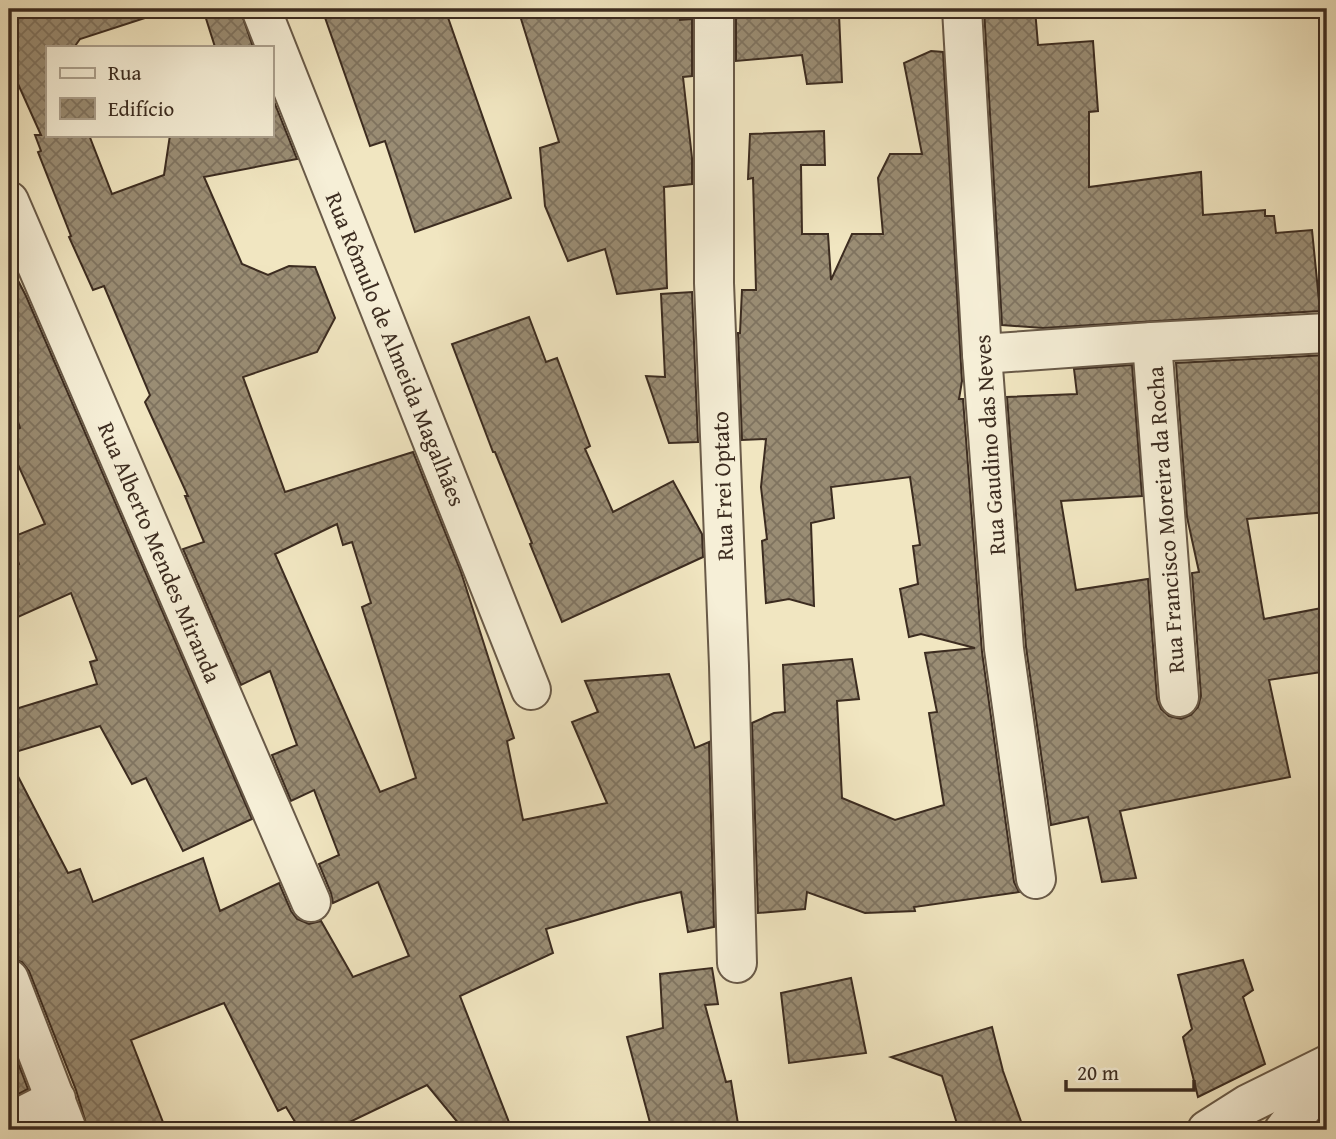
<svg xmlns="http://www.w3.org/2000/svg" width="1336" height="1139" viewBox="0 0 1336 1139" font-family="'Gentium Book Plus',serif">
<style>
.building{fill:url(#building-cross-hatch);stroke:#3c2c20;stroke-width:2;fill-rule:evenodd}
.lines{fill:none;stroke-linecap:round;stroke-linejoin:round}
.minor-casing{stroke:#695a48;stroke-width:42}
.minor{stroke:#f6efd7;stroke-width:38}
.labels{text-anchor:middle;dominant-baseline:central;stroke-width:5;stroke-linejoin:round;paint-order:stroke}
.street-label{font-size:23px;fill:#3c2c20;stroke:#f6efd7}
</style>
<defs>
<pattern id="building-cross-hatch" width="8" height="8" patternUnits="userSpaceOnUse" patternTransform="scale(1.75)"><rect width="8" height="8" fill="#9a8d74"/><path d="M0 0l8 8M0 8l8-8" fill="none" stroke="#7f735f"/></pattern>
</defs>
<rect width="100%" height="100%" fill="#f1e6c1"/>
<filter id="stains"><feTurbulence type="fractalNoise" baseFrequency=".00286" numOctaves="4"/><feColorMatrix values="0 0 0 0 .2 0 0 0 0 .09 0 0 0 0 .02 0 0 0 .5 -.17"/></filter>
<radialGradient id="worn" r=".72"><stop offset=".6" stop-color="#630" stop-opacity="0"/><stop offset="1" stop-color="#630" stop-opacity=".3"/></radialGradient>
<g class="building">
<path d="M9,9H150L151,16L80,39L75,46L47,47V135H89L112,194L164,175L170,135H271V94L297,159L204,177L242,264L268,275L289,266L315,267L335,318L317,352L243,377L285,492L413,452L461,572L514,738L507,741L523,820L607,803L572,722L598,712L585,681L669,674L695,748L709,742L714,927L688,932L681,892L636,903L546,929L553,953L460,996L512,1130H464L427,1085L333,1130H300L286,1107L278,1111L224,1003L131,1040L166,1130H88L76,1090L29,971L22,962L9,958V759L68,873L80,869L93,902L203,858L220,911L279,883L291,911L297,919L309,924L321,921L353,977L409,956L378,882L333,903L331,893L319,864L339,855L314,790L291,801L272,755L297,745L270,671L241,685L183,549L204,542L185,496H188L145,402L150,395L104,286L93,290L69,237L71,236L38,152L41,151L35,135H41L9,64ZM337,524L343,545L352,542L371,603L362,607L416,778L380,792L275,554Z"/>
<polygon points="203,9 240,9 253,47 215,47"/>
<polygon points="322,9 445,9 511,198 415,232 385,141 370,146"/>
<polygon points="518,9 679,9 680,20 692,19 692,76 683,77 692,158 692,184 664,187 667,288 617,294 605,249 568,261 545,206 540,148 559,142"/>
<polygon points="984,9 1035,9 1038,45 1093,41 1098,111 1089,112 1089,187 1201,172 1203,215 1265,210 1265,216 1274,216 1276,233 1312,230 1320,311 1043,328 1002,325"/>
<polygon points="839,14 842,82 807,84 802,55 736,61 736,17"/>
<polygon points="931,51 943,52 962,381 959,399 963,399 982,652 1014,882 1019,892 914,907 915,911 865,913 807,892 805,909 758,913 752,723 774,713 785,712 783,665 852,659 859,699 837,701 842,798 895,820 944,805 929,713 937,712 925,653 975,648 921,634 909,637 900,589 918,584 913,546 920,545 910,477 831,487 834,518 811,523 814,606 789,599 766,603 762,541 767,539 761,487 766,439 742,440 738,333 740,333 742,290 756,290 753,178 748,179 750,134 824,131 825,165 801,165 802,234 828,234 831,280 852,234 883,234 878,178 890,154 922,154 904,63"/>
<polygon points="9,263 26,296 252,819 183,851 146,778 132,784 100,726 9,754 9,711 97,684 90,662 97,660 71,593 9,621 9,570 19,564 10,538 45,524 9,445 9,432 20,428 9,394"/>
<polygon points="692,292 698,442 669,443 646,376 665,377 661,294"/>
<polygon points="529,317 546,362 557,358 590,446 585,449 613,512 673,481 702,534 703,557 562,622 530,544 532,543 495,452 493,452 452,344"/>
<polygon points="1327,355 1327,512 1247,519 1264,619 1327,607 1327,660 1320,661 1322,672 1269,680 1290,777 1120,811 1136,878 1102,882 1088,817 1051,825 1026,647 1007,397 1077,394 1074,369 1132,365 1142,496 1061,501 1076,590 1148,579 1157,699 1161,709 1169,716 1181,719 1191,715 1198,707 1201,696 1192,573 1199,572 1187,517 1176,363"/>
<polygon points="1243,960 1253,990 1243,997 1265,1064 1198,1097 1183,1037 1192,1029 1178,975"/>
<polygon points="712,968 718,1004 705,1005 726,1082 731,1081 739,1130 652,1130 627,1037 663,1028 660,974"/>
<polygon points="851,978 866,1053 789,1063 781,993"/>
<polygon points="992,1027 1003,1071 1024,1130 959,1130 942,1076 891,1057"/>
<polygon points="9,1039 28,1089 9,1099"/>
</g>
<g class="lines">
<g class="minor-casing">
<g id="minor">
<polyline points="261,9 531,690"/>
<polyline points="714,9 714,283 729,666 737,963"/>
<polyline points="962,9 982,354 1004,649 1036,879"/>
<polyline points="9,201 311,902"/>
<polyline points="1152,342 1179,697"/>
<polyline points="982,354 1152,342 1327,333"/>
<polyline points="9,979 67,1130"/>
<polyline points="9,1123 56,1099"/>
<polyline points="1207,1130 1248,1104 1327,1065"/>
<polyline points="1284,1130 1327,1078"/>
</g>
</g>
<use href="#minor" class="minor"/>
</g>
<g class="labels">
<g class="street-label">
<text transform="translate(396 349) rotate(68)">Rua Rômulo de Almeida Magalhães</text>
<text transform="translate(989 445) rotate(-94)">Rua Gaudino das Neves</text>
<text transform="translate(722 486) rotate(-92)">Rua Frei Optato</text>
<text transform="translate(1165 520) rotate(-94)">Rua Francisco Moreira da Rocha</text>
<text transform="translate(160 552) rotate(67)">Rua Alberto Mendes Miranda</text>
</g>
</g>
<rect width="1336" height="1139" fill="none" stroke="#f1e6c1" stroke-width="35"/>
<rect x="10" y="10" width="1315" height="1118" fill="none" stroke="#3c2c20" stroke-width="3.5"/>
<rect x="18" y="18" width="1301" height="1104" fill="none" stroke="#3c2c20" stroke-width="2"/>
<rect x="46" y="46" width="228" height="91" fill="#f6efd7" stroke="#aca18e" stroke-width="2"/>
<rect x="60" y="68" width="35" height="10" fill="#f6efd7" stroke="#aca18e" stroke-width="2"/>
<text x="108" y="80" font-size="21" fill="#3c2c20">Rua</text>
<rect x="60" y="98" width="35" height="21" fill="url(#building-cross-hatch)" stroke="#aca18e" stroke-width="2"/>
<text x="108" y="116" font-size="21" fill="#3c2c20">Edifício</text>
<path d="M1066 1080v10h128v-10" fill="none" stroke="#3c2c20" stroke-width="3.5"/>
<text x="1077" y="1080" font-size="21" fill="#3c2c20" stroke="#f6efd7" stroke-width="5" paint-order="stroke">20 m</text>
<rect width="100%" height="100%" filter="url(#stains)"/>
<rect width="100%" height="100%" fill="url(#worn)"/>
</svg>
